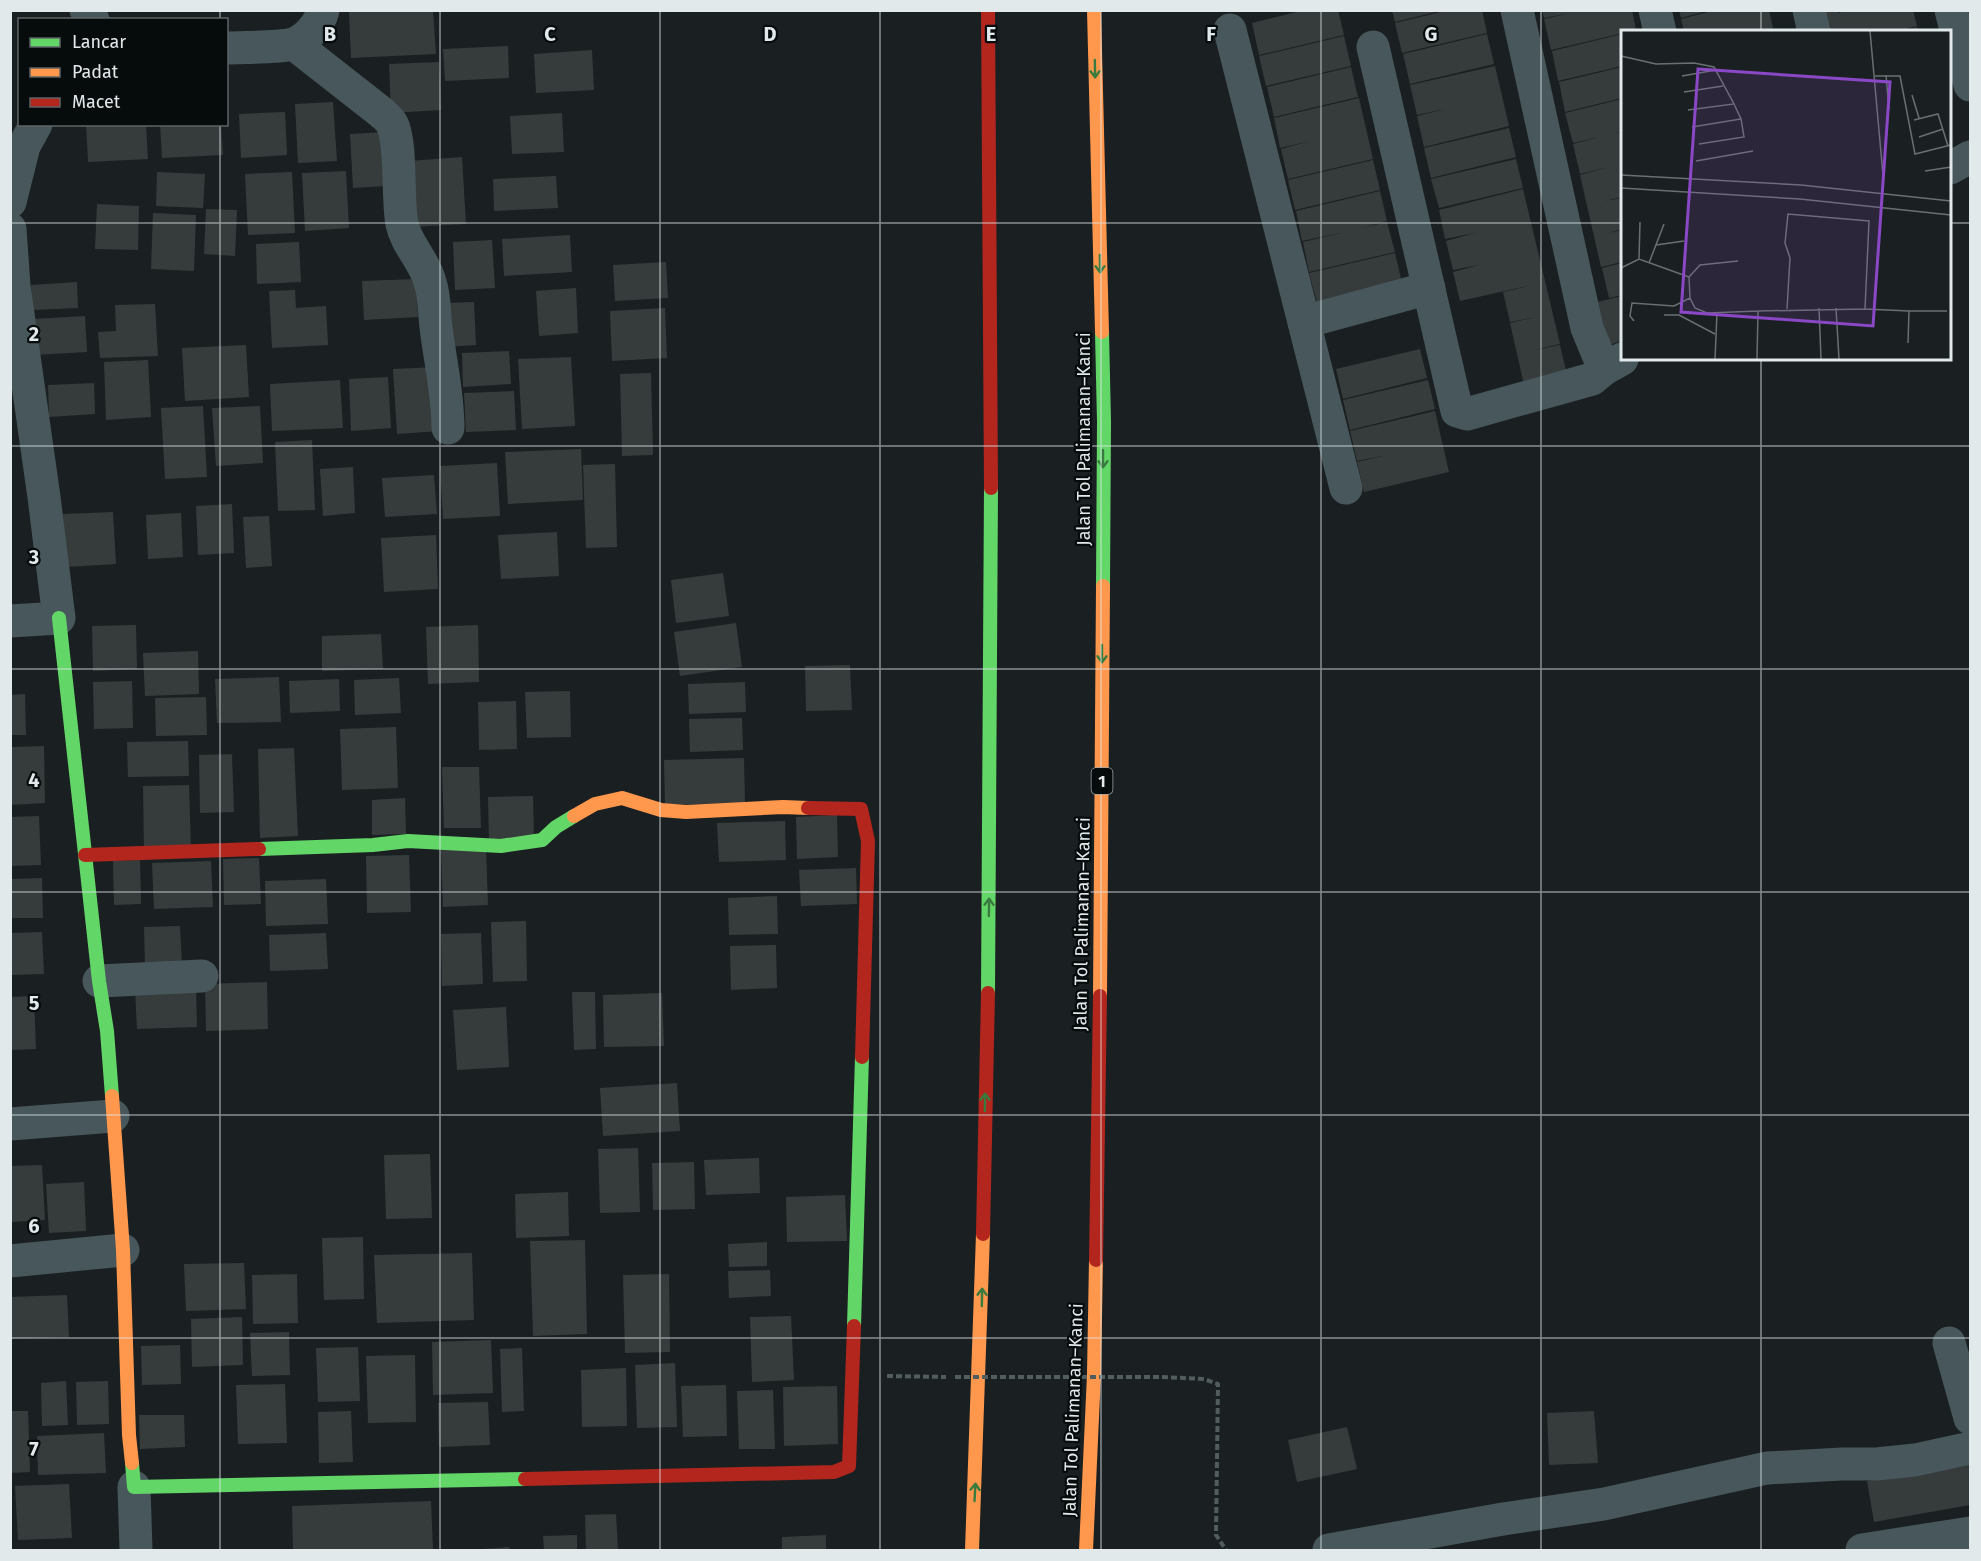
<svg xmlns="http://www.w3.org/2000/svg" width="1981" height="1561" viewBox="0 0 1981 1561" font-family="'Fira Sans',sans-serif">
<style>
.building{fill:#363b3c}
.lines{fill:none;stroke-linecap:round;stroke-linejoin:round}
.path{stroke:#505c5e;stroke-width:4;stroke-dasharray:6 3;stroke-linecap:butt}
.street{stroke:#47575b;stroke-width:33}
.fast{stroke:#63d668;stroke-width:14}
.slow{stroke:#ff974d;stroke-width:14}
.jam{stroke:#b3261e;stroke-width:14}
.path-bridge{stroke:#505c5e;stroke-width:4;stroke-dasharray:6 3;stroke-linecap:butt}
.oneway{stroke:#397b3f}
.grid{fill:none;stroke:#e1e9eb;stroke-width:1.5;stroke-opacity:0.55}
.labels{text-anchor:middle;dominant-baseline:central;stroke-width:4.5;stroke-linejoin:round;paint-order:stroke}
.shield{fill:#060b0c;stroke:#9fa6a8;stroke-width:1.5}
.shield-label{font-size:16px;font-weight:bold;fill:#e1e9eb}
.street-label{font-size:18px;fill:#e1e9eb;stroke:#060b0c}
.inset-road{fill:none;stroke:#6a7072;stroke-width:1.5}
.view{fill:#8a48c6;fill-opacity:0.15;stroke:#8a48c6;stroke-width:3}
.inset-edge{fill:none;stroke:#e1e9eb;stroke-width:3}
.grid-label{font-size:20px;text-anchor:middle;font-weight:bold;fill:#e1e9eb;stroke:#060b0c;stroke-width:4.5;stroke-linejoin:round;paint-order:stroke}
</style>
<rect width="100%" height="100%" fill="#1a2022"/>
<g class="building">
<polygon points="379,10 433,10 436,54 351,58 349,12"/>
<polygon points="1305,10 1338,10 1344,35 1259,55 1252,23"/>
<polygon points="1392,10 1440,10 1440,11 1395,22"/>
<polygon points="1449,10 1482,10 1487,33 1402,53 1395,23"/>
<polygon points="1542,10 1632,10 1636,30 1551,50 1544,19 1570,13 1544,18"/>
<polygon points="1679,10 1707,10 1707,11 1681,18"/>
<polygon points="1716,10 1769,10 1773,28 1760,32 1684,32 1681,19"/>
<polygon points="1824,10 1838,10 1838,13 1849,10 1913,10 1917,26 1894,32 1828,32"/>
<polygon points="1917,27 1918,32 1903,32 1903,31"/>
<polygon points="1487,34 1494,64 1410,84 1403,54"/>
<polygon points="1622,34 1622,66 1558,81 1552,51"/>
<polygon points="1344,36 1351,66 1266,86 1259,56"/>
<polygon points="508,46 509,78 445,81 443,49"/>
<polygon points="592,50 594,90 536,93 534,54"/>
<polygon points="439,62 441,110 391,113 389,64"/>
<polygon points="1495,66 1509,126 1424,147 1417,116 1446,109 1417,115 1410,85"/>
<polygon points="1351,67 1358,97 1274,117 1267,87"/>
<polygon points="1622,67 1622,98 1565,112 1559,82"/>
<polygon points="1359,98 1373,159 1288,179 1281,149 1310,141 1280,148 1274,118"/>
<polygon points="1622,99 1622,131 1615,133 1622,132 1622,197 1604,201 1622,198 1622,229 1608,233 1622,230 1622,262 1601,267 1580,175 1609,167 1580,174 1573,144 1599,137 1573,143 1565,113"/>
<polygon points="333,102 337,161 298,163 295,104"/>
<polygon points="285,112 287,155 241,158 239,114"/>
<polygon points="562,113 564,152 512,154 510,116"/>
<polygon points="86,124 146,124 148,159 88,162"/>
<polygon points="160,124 221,124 223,155 162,158"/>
<polygon points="1509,128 1516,157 1431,178 1424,148"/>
<polygon points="384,132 387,186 353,188 350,134"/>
<polygon points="462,157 466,224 412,227 409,161"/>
<polygon points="1516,159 1523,188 1439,208 1431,179"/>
<polygon points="1373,160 1380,190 1295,210 1288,180"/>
<polygon points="346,171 349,228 305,231 302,173"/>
<polygon points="157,172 205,174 203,208 156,206"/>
<polygon points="292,172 295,233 248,235 245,174"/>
<polygon points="556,176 558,208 494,211 493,179"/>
<polygon points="1523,189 1560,344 1530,351 1560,345 1567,375 1524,385 1510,323 1536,317 1510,322 1503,292 1532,285 1460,301 1453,272 1479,265 1453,270 1446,241 1475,233 1445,239 1439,210"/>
<polygon points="1380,191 1387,221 1362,228 1387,222 1395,252 1309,272 1303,242 1345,232 1302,241 1296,211"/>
<polygon points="97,204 139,206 138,250 95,249"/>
<polygon points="206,209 237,210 235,256 204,254"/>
<polygon points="153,213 196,215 194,271 151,269"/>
<polygon points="570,235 572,272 504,276 502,239"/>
<polygon points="492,240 495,288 455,290 453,242"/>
<polygon points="299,242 301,282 257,284 256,244"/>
<polygon points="1395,253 1402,283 1317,303 1309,273"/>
<polygon points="666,262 668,298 615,301 613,265"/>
<polygon points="1622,263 1622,295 1609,298 1602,268"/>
<polygon points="416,279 418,317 364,320 362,281"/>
<polygon points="77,282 78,308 32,310 31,285"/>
<polygon points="576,288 578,333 539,336 536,291"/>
<polygon points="295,290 296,308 326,306 328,345 272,348 269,291"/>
<polygon points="1622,296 1622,341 1605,346 1593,303"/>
<polygon points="474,302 476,345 445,347 443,303"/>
<polygon points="155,304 158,356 100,358 98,332 116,331 115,305"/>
<polygon points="665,308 667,358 612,361 610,311"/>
<polygon points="85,316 87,352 35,355 33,319"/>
<polygon points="246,345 249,397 185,401 182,348"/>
<polygon points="1420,349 1427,378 1343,399 1336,369"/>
<polygon points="509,351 511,384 463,387 462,353"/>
<polygon points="571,357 575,426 522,429 518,359"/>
<polygon points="148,360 151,417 106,420 104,362"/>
<polygon points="436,367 440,431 397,434 393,369"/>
<polygon points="651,373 653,455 622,456 620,374"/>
<polygon points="388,377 391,428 351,431 349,379"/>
<polygon points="340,380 343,428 272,431 270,384"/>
<polygon points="1428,380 1435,409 1350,430 1343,400"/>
<polygon points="94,383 95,414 49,417 48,385"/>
<polygon points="514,391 516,430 466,432 464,393"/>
<polygon points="203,406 207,477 165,479 161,408"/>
<polygon points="260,406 263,463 216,466 212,408"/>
<polygon points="1435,411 1449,472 1364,492 1357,462 1387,455 1357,461 1350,431"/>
<polygon points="312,440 315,510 278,511 275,442"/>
<polygon points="581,449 583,500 508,504 505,452"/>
<polygon points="497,463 500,516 443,519 440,466"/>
<polygon points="615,464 617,547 586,548 583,465"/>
<polygon points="353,467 355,513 323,516 320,469"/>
<polygon points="434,475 437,514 385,517 382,478"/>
<polygon points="232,504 234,553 198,555 196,506"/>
<polygon points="113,512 116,564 66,567 63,514"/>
<polygon points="181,513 183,557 148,559 146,515"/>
<polygon points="269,516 272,566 246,568 243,517"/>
<polygon points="557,532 559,576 501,579 498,535"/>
<polygon points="436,535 438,589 384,592 381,538"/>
<polygon points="723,573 729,616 676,623 671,580"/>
<polygon points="736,623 742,667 680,676 674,632"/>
<polygon points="136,625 137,669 93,671 92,626"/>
<polygon points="478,625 479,682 428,684 426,627"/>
<polygon points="381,634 383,669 322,671 322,636"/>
<polygon points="198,651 199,694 145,696 143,653"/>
<polygon points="850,665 852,710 806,711 805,666"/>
<polygon points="279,677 281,722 217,723 215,679"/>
<polygon points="399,678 401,713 355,715 354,680"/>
<polygon points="339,679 340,711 290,713 289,681"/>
<polygon points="132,681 133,728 94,729 93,682"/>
<polygon points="745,682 746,712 689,714 688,684"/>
<polygon points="570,691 571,737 527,738 525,692"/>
<polygon points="25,694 26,735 10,735 10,695"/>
<polygon points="206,697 207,735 156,736 155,698"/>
<polygon points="516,701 517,749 479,750 478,702"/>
<polygon points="742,718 743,750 690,752 689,719"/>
<polygon points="396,727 398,788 342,790 340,729"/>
<polygon points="188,741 189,776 128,777 127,742"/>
<polygon points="44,746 45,803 10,805 10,747"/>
<polygon points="294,748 298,836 260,838 258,749"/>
<polygon points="232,754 234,812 200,813 199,755"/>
<polygon points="744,758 745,803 665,805 664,760"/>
<polygon points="442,767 479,767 481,828 444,828"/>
<polygon points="189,785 191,850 144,852 143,786"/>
<polygon points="533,796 534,839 489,841 488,797"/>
<polygon points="405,798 406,834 372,835 372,800"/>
<polygon points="837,815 838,857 797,859 796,817"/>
<polygon points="39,816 41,865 10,866 10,817"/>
<polygon points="785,821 786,860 719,862 717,823"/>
<polygon points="486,849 488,905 443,907 441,850"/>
<polygon points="409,855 411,912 367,913 366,856"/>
<polygon points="259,858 261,904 224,905 223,859"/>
<polygon points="140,860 141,904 114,905 113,861"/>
<polygon points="211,861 213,907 154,909 152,863"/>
<polygon points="856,868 857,904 801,906 799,870"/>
<polygon points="42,878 43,918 10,918 10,879"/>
<polygon points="326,879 328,924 266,926 265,881"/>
<polygon points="777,896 778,934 729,935 728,898"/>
<polygon points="526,921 527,981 493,982 491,922"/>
<polygon points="180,926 182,966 145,967 144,927"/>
<polygon points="42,932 44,974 10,975 10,933"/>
<polygon points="326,933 328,969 270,971 269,935"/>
<polygon points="481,933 483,984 442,986 441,934"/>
<polygon points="776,945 777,988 731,990 730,946"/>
<polygon points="267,982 268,1029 206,1031 205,984"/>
<polygon points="196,986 197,1027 137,1029 135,988"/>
<polygon points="572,992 595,992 596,1049 574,1050"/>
<polygon points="662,993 664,1046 604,1047 603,995"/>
<polygon points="34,996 36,1049 10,1050 10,997"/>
<polygon points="506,1007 509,1067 457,1070 453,1010"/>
<polygon points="677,1083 680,1131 603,1136 600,1088"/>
<polygon points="638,1148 640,1212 600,1213 598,1149"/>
<polygon points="430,1154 432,1218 386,1219 384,1155"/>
<polygon points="759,1158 760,1193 706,1195 704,1160"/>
<polygon points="694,1162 695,1209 653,1210 652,1163"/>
<polygon points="42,1165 45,1220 10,1222 10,1166"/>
<polygon points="84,1182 86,1231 49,1233 46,1184"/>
<polygon points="568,1192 569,1236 516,1238 515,1194"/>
<polygon points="845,1195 847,1241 787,1242 786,1197"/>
<polygon points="363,1237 364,1299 324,1300 322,1238"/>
<polygon points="585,1240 587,1334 533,1336 530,1241"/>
<polygon points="767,1242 767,1266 729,1267 728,1244"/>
<polygon points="472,1253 474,1320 377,1323 374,1255"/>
<polygon points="244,1263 246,1309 186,1311 184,1264"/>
<polygon points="770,1270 771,1296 729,1298 728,1271"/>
<polygon points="297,1274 298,1323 253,1324 252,1275"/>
<polygon points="669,1274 670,1352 625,1353 623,1275"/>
<polygon points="67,1295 69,1337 10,1339 10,1297"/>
<polygon points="791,1316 794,1380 752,1382 750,1317"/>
<polygon points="242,1317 243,1365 192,1367 191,1319"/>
<polygon points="289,1332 290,1375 252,1376 250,1333"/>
<polygon points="491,1340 493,1393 433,1395 432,1342"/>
<polygon points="180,1345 181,1384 142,1385 141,1346"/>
<polygon points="358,1347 360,1401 318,1402 316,1348"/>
<polygon points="522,1348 524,1411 502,1412 500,1349"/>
<polygon points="415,1355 416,1422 368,1423 366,1356"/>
<polygon points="675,1363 677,1427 637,1428 635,1365"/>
<polygon points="626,1368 627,1426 582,1427 581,1370"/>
<polygon points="66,1381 68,1425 42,1426 41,1383"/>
<polygon points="108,1381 109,1424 77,1425 76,1382"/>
<polygon points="285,1384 287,1443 238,1444 236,1385"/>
<polygon points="726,1385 727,1436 683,1437 681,1386"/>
<polygon points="837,1386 838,1444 784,1446 783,1387"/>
<polygon points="773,1390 775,1449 739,1449 737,1391"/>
<polygon points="488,1402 490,1445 439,1447 438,1403"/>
<polygon points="10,1411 28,1411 30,1472 10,1473"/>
<polygon points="351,1411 353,1462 319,1463 318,1412"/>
<polygon points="1594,1411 1598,1463 1549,1465 1547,1413"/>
<polygon points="139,1415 184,1415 185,1447 140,1449"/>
<polygon points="1347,1427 1357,1469 1297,1482 1288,1440"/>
<polygon points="104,1433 106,1473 38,1475 37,1436"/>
<polygon points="1970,1463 1970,1505 1874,1522 1867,1481"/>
<polygon points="69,1484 72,1538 18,1540 15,1486"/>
<polygon points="431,1501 433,1550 293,1550 292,1506"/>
<polygon points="616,1514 618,1550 586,1550 585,1515"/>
<polygon points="577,1535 577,1550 544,1550 543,1536"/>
<polygon points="826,1535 826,1550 782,1550 782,1537"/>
<polygon points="509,1547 510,1550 483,1550 483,1549"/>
</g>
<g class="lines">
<g class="path">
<polyline points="887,1376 946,1377"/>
<polyline points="1162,1377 1204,1379 1218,1384 1216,1535 1226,1550"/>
</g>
<g class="street">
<polyline points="86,10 93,20"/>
<polyline points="1517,10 1587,328 1604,369 1622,359"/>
<polyline points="1655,10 1660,32"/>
<polyline points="1809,10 1814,32"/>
<polyline points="1951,10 1970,85"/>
<polyline points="1230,30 1346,488"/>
<path d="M294,44L382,113C385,116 390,120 392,124C402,143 397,198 402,224C407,246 424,260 430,282C435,296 434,313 436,327C440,361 448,394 448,428"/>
<polyline points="1373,47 1457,411 1467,414 1592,379 1604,369"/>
<path d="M226,48C244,47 277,48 293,44C306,40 320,24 323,10"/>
<polyline points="1950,168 1970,157"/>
<polyline points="10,202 24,146 36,124"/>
<polyline points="10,229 14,286 44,497 59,618 10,621"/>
<polyline points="1304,322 1429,288"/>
<polyline points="99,981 202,976"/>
<polyline points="10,1124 113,1116"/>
<polyline points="10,1261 123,1250"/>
<polyline points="1949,1343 1970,1418"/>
<polyline points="134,1487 136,1550"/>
<polyline points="1329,1550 1503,1519 1604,1504 1767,1468 1842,1464 1877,1464 1915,1460 1970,1448"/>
<polyline points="1862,1550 1970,1533"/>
</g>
<g class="fast">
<polyline points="1102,332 1104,422 1103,586"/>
<polyline points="59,618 99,981 107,1031 112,1096"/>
<polyline points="259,849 373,845 408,841 501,846 542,840 556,827 574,816"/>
<polyline points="988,993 991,488"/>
<polyline points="854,1326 862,1057"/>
<polyline points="132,1463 134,1487 525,1479"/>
</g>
<g class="slow">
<polyline points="1094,10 1102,332"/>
<polyline points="574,816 595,804 622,798 661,810 686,812 783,807 808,808"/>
<polyline points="1100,996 1103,586"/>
<polyline points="112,1096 123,1250 129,1435 132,1463"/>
<polyline points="972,1550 983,1234"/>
<polyline points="1086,1550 1094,1374 1096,1260"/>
</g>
<g class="jam">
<polyline points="988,10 991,488"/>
<polyline points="808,808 861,809 868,841 862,1057"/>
<polyline points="85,855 259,849"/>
<polyline points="983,1234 988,993"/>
<polyline points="1096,1260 1100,996"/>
<polyline points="525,1479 834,1472 849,1466 854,1326"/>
</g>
<polyline class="path-bridge" points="955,1377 1162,1377"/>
</g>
<defs><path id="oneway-shaft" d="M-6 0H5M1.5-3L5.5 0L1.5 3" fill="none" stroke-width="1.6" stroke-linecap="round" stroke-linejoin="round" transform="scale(1.5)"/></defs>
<g class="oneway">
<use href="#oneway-shaft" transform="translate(1095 69) rotate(89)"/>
<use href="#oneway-shaft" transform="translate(1100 264) rotate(89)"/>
<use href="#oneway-shaft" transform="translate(1103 459) rotate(90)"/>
<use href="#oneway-shaft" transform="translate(1102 654) rotate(90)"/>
<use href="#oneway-shaft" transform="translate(989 907) rotate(-89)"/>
<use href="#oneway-shaft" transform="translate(985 1102) rotate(-89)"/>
<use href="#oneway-shaft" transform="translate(982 1297) rotate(-89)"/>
<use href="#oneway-shaft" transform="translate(975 1492) rotate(-87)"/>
</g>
<path class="grid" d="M220,10V20M440,10V1550M660,10V1550M880,10V1550M1101,10V1550M1321,10V1550M1541,10V1550M1761,10V32M220,124V1550M10,223H1622M1950,223H1970M1761,358V1550M10,446H1970M10,669H1970M10,892H1970M10,1115H1970M10,1338H1970"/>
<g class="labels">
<rect class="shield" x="1091.5" y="768" width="21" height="26" rx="4.5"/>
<g class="shield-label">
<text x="1102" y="781">1</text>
</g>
<g class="street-label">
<text transform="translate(1084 439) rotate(-90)">Jalan Tol Palimanan–Kanci</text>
<text transform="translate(1082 924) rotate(-89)">Jalan Tol Palimanan–Kanci</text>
<text transform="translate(1073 1410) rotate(-88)">Jalan Tol Palimanan–Kanci</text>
</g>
</g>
<g transform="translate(1621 30)">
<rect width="330" height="330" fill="#1a2022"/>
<path class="inset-road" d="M249,1L262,145M0,26L35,34L73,33L93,37L113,74L67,80M265,45L268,79M61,46L95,40M254,46H279L294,124L330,115M63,62L102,56M291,65L298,88M293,90L317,84L327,116M71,97L120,89L113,74M298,107L322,99M78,114L123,107L120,89M75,131L132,121M304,141L330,137M0,145L180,155L330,171M0,158L179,169L330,185M35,215L63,211M18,229L19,192M117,231L79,235L68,247L69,268L74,278L86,283L137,281L136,329M28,233L43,194M0,238L18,229L68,247M198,278L200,329M215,278L218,329M244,279L288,281L287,313M137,281L244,279L248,191L167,184L164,213L169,228L166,279M288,281H326M43,285H58L94,304M13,291L9,286L11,273L53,276L69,268M94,329L96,283"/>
<path class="view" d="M77,39L269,52L252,296L60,282Z"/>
<rect width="330" height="330" class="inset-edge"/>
</g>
<g class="grid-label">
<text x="330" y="41">B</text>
<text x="550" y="41">C</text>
<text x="770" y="41">D</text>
<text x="991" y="41">E</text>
<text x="1211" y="41">F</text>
<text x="1431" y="41">G</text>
<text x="34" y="341">2</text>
<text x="34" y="564">3</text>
<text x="34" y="787">4</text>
<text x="34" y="1010">5</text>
<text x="34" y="1233">6</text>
<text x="34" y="1456">7</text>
</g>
<rect width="1981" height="1561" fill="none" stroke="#e1e9eb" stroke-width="24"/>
<rect x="18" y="18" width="210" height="108" fill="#060b0c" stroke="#5e6465" stroke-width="1.5"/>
<rect x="30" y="38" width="30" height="9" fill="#63d668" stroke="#5e6465" stroke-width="1.5"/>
<text x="72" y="48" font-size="18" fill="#e1e9eb">Lancar</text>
<rect x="30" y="68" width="30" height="9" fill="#ff974d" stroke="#5e6465" stroke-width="1.5"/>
<text x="72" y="78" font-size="18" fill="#e1e9eb">Padat</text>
<rect x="30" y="98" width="30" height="9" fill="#b3261e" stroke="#5e6465" stroke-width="1.5"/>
<text x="72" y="108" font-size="18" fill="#e1e9eb">Macet</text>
</svg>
